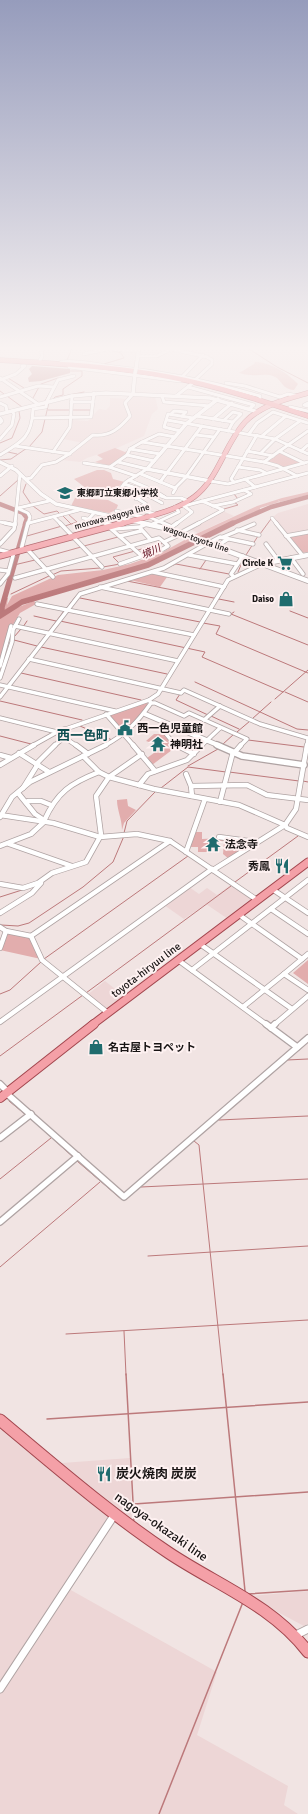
<svg xmlns="http://www.w3.org/2000/svg" width="308" height="1814" viewBox="0 0 308 1814" font-family="Signika,'Noto Sans JP',sans-serif">
<style>
.built{fill:#edd6d6}
.green{fill:#e2adad}
.water{fill:#bc797b}
.lines{fill:none;stroke-linecap:round;stroke-linejoin:round}
.stream-far1{stroke:#bc797b;stroke-width:1}
.stream{stroke:#bc797b;stroke-width:1.5}
.river-far1{stroke:#bc797b;stroke-width:4.5}
.river{stroke:#bc797b;stroke-width:5.5}
.minor-far4-casing{stroke:#afa3a3;stroke-width:4}
.minor-far3-casing{stroke:#afa3a3;stroke-width:5}
.minor-far2-casing{stroke:#afa3a3;stroke-width:6}
.minor-far1-casing{stroke:#afa3a3;stroke-width:8}
.minor-casing{stroke:#afa3a3;stroke-width:9}
.tertiary-far2-casing{stroke:#afa3a3;stroke-width:4.5}
.tertiary-far1-casing{stroke:#afa3a3;stroke-width:6}
.tertiary-casing{stroke:#afa3a3;stroke-width:8}
.secondary-far1-casing{stroke:#afa3a3;stroke-width:4.5}
.secondary-casing{stroke:#afa3a3;stroke-width:6}
.primary-far4-casing{stroke:#a2464e;stroke-width:5.5}
.primary-far3-casing{stroke:#a2464e;stroke-width:7}
.primary-far2-casing{stroke:#a2464e;stroke-width:9}
.primary-far1-casing{stroke:#a2464e;stroke-width:10}
.primary-casing{stroke:#a2464e;stroke-width:13}
.trunk-casing{stroke:#a2464e;stroke-width:5.5}
.minor-far4{stroke:#fff;stroke-width:3}
.minor-far3{stroke:#fff;stroke-width:3.5}
.minor-far2{stroke:#fff;stroke-width:4.5}
.minor-far1{stroke:#fff;stroke-width:5.5}
.minor{stroke:#fff;stroke-width:7}
.tertiary-far2{stroke:#fff;stroke-width:3.5}
.tertiary-far1{stroke:#fff;stroke-width:4.5}
.tertiary{stroke:#fff;stroke-width:5.5}
.secondary-far1{stroke:#fff;stroke-width:3.5}
.secondary{stroke:#fff;stroke-width:4.5}
.primary-far4{stroke:#f4a0a7;stroke-width:4.5}
.primary-far3{stroke:#f4a0a7;stroke-width:5.5}
.primary-far2{stroke:#f4a0a7;stroke-width:7}
.primary-far1{stroke:#f4a0a7;stroke-width:8}
.primary{stroke:#f4a0a7;stroke-width:11}
.trunk{stroke:#f0808a;stroke-width:4.5}
.tertiary-bridge-casing{stroke:#afa3a3;stroke-width:4.5;stroke-linecap:butt}
.tertiary-bridge{stroke:#fff;stroke-width:3.5}
.labels{text-anchor:middle;dominant-baseline:central;stroke-width:4;stroke-linejoin:round;paint-order:stroke}
.far-poi-label{font-size:9px;font-weight:bold;fill:#181414;stroke:#fef1f1;text-anchor:end}
.far-street-label{font-size:9px;fill:#181414;stroke:#fef1f1}
.far-water-label{font-size:10px;font-style:italic;fill:#590416;stroke:#fef1f1}
.poi-label{font-size:11px;font-weight:bold;fill:#181414;stroke:#fef1f1;text-anchor:start}
.street-label{font-size:11px;fill:#181414;stroke:#fef1f1}
.quarter-label{font-size:13px;font-weight:bold;fill:#0e4d4f;stroke:#fef1f1}
.near-poi-label{font-size:13px;font-weight:bold;fill:#181414;stroke:#fef1f1;text-anchor:start}
.near-street-label{font-size:13px;fill:#181414;stroke:#fef1f1}
</style>
<rect width="100%" height="100%" fill="#f1e4e3"/>
<g class="built">
<polygon points="134,395 155,396 158,409 152,414 144,436 117,448 87,458 80,462 62,460 84,443 63,439 72,420 88,421 99,409 106,410 110,406 110,398 130,399"/>
<polygon points="308,504 308,532 287,535 273,517 278,513"/>
<polygon points="223,511 234,516 198,533 190,529"/>
<polygon points="232,884 254,899 228,919 206,904 184,919 164,905 189,887 199,894 207,888 217,895"/>
<polygon points="105,981 125,997 106,1010 87,995"/>
<polygon points="0,1424 107,1513 108,1521 0,1685"/>
<polygon points="130,1458 132,1523 62,1466 62,1463"/>
<polygon points="69,1589 217,1672 197,1735 288,1786 284,1805 298,1814 0,1814 0,1693"/>
<polygon points="308,1591 308,1624 304,1626 251,1598 251,1596"/>
</g>
<g class="green">
<path d="M255,362C270,362 288,373 298,384L294,390C281,389 282,379 273,376C267,373 258,376 251,375C247,375 243,374 239,373L254,364Z"/>
<polygon points="115,448 125,452 127,451 126,455 110,466 95,462 103,459 97,455"/>
<polygon points="279,452 302,463 283,467 267,462"/>
<polygon points="97,470 104,470 111,473 113,479 125,482 119,486 124,493 119,496 96,496 74,479"/>
<polygon points="308,492 308,495 280,502 278,500 279,502 260,508 260,510 235,520 200,537 194,535 257,506 282,498"/>
<polygon points="75,498 108,500 118,505 116,510 109,513 71,506"/>
<polygon points="308,533 308,552 302,553 289,536"/>
<polygon points="190,537 195,539 147,565 44,594 21,602 5,611 2,611 6,598 8,598 7,605 12,596 58,575 103,570 130,564 161,553"/>
<polygon points="153,574 167,577 160,587 130,580"/>
<polygon points="34,601 36,604 20,613 12,626 0,663 0,611 6,614 11,610"/>
<polygon points="146,702 148,704 140,718 125,733 109,715"/>
<polygon points="154,734 165,734 176,747 152,765 147,758 165,745 154,740 152,743 146,741"/>
<path d="M127,799L128,806L136,810L124,823L122,830C122,819 117,810 117,800Z"/>
<polygon points="195,832 202,832 202,839 223,838 223,841 209,841 210,852 198,852 198,847 189,847"/>
<polygon points="224,842 235,842 234,847 241,850 229,859 223,854"/>
<polygon points="6,933 30,937 41,959 0,950"/>
<polygon points="308,960 308,984 293,973"/>
</g>
<polygon class="water" points="32,366 70,369 70,373 41,381 29,382 28,378 32,374 29,369"/>
<g class="lines">
<g class="stream-far1">
<polyline points="245,346 247,348"/>
<polyline points="249,349 277,367 308,383"/>
<polyline points="67,360 73,346"/>
<polyline points="104,364 124,358 121,353 114,351"/>
<polyline points="8,378 24,388"/>
<polyline points="41,384 58,378"/>
<polyline points="0,391 4,394"/>
<polyline points="7,396 22,407"/>
<polyline points="64,396 84,392"/>
<polyline points="33,398 39,387"/>
<polyline points="52,400 55,397 63,395 63,389 82,376 82,371 70,371"/>
<polyline points="45,401 49,394"/>
<polyline points="48,410 91,410"/>
<polyline points="0,443 12,438 20,418 19,411"/>
<polyline points="29,447 42,432 49,402"/>
<polyline points="8,452 17,454"/>
<polyline points="0,460 11,459 27,448"/>
<polyline points="26,484 23,492 31,504"/>
<polyline points="234,494 238,499"/>
<polyline points="0,496 18,480"/>
<polyline points="33,506 44,514 57,511 60,514"/>
<polyline points="224,509 238,505 234,502"/>
<polyline points="63,516 71,524"/>
<polyline points="65,526 77,522 68,514"/>
<polyline points="260,534 271,519"/>
<polyline points="27,536 62,526"/>
<polyline points="84,546 118,537"/>
<polyline points="138,550 164,543"/>
<polyline points="246,555 258,536"/>
<polyline points="38,559 81,547"/>
<polyline points="14,565 35,560"/>
<polyline points="171,566 176,564 229,574"/>
<polyline points="103,567 120,564 113,557 135,551"/>
<polyline points="200,569 206,560"/>
<polyline points="238,572 244,558"/>
<polyline points="52,575 61,571 100,568"/>
<polyline points="127,581 234,602"/>
<polyline points="11,594 49,576"/>
<polyline points="80,598 200,622"/>
<polyline points="66,609 76,596"/>
<polyline points="290,611 308,618"/>
<polyline points="234,612 231,614 308,645"/>
<polyline points="34,616 56,621"/>
<polyline points="60,621 205,652 202,657 283,692"/>
<polyline points="203,623 220,626 216,634 308,673"/>
<polyline points="23,627 27,621"/>
<polyline points="49,631 64,611"/>
<polyline points="14,637 21,629"/>
<polyline points="14,640 37,646"/>
<polyline points="39,644 47,634"/>
<polyline points="41,647 167,674"/>
<polyline points="21,673 141,700"/>
<polyline points="195,682 297,729 308,730"/>
<polyline points="285,692 308,702"/>
<polyline points="180,694 176,700 208,715"/>
<polyline points="275,699 308,670"/>
<polyline points="0,701 82,720"/>
<polyline points="211,716 239,729"/>
<polyline points="252,719 271,702"/>
<polyline points="80,726 112,740"/>
<polyline points="237,732 250,721"/>
<polyline points="0,736 31,744"/>
<polyline points="248,740 304,747"/>
<polyline points="222,745 234,734"/>
<polyline points="188,766 218,749"/>
<polyline points="229,772 299,781"/>
<polyline points="303,781 308,782"/>
<polyline points="161,788 188,767 226,772"/>
<polyline points="124,833 127,821 156,791"/>
<polyline points="235,882 298,836"/>
<polyline points="0,897 22,890"/>
<polyline points="1,925 18,926 29,923 83,887 113,862 124,836"/>
<polyline points="44,959 188,856"/>
<polyline points="86,993 231,886"/>
<polyline points="0,994 10,990 41,962"/>
<polyline points="0,1056 83,995"/>
<polyline points="287,1060 308,1059"/>
<polyline points="9,1101 26,1115"/>
<polyline points="30,1118 73,1157"/>
<polyline points="219,1120 308,1116"/>
<polyline points="194,1141 199,1145 223,1375"/>
<polyline points="77,1161 120,1198"/>
<polyline points="0,1179 51,1138"/>
<polyline points="141,1187 308,1179"/>
<polyline points="127,1198 277,1068"/>
<polyline points="148,1256 308,1246"/>
<polyline points="0,1267 100,1182"/>
<polyline points="124,1331 126,1375"/>
<polyline points="66,1334 308,1320"/>
</g>
<g class="stream">
<polyline points="126,1374 134,1520"/>
<polyline points="223,1374 245,1591"/>
<polyline points="47,1419 308,1402"/>
<polyline points="134,1504 308,1492"/>
<polyline points="248,1594 308,1590"/>
<polyline points="159,1814 243,1602"/>
</g>
<g class="river-far1">
<polyline points="0,504 23,513 27,518 25,524"/>
<polyline points="231,524 271,507 308,497"/>
</g>
<g class="river">
<polyline points="2,613 2,607 26,523"/>
<polyline points="0,616 22,602 148,565 233,523"/>
</g>
<g class="minor-far4-casing">
<g id="minor-far4">
<polyline points="84,354 107,349 139,351"/>
<polyline points="138,356 157,356 171,349 207,357 212,360 212,364 196,379"/>
<polyline points="40,360 42,357 41,346"/>
<path d="M61,362C76,360 92,364 107,366C159,371 210,381 260,396V398"/>
<polyline points="69,367 180,381"/>
<polyline points="183,376 203,355"/>
<polyline points="0,378 38,404"/>
<polyline points="0,380 16,374 25,366 22,366"/>
<polyline points="226,383 245,386 280,397 288,394 298,396"/>
<polyline points="188,387 254,405 249,409"/>
<polyline points="162,396 164,402 210,406"/>
<polyline points="176,396 194,382"/>
<polyline points="0,397 38,386 54,387"/>
<polyline points="71,402 93,402"/>
<polyline points="0,403 6,406 7,412"/>
<polyline points="308,403 304,405 308,406"/>
<polyline points="290,407 308,411"/>
<polyline points="171,414 174,411 186,412 182,416"/>
<polyline points="196,416 233,422 228,431"/>
<polyline points="0,418 2,421 0,423"/>
<polyline points="33,418 91,417 94,393"/>
<polyline points="213,419 232,403"/>
<polyline points="167,420 275,439 308,454"/>
<polyline points="223,421 233,412 241,414 233,422"/>
<polyline points="180,431 164,427 168,414 193,418"/>
<polyline points="249,434 257,423 273,412 308,423"/>
<polyline points="196,435 214,437"/>
<polyline points="262,436 286,416"/>
<polyline points="0,439 12,425 14,414 12,411"/>
<polyline points="142,442 159,434 175,437"/>
<polyline points="15,446 70,454"/>
<polyline points="130,449 160,454"/>
<polyline points="247,451 273,456"/>
<polyline points="279,451 304,463"/>
<polyline points="301,451 308,445"/>
<polyline points="53,452 70,427 72,396"/>
<polyline points="261,453 275,439 300,421"/>
<path d="M0,455C22,442 32,437 33,409L46,407L47,401L58,380L74,376"/>
<polyline points="127,455 154,461"/>
<polyline points="118,462 147,469"/>
<polyline points="264,462 308,431"/>
<polyline points="84,463 109,467 136,476"/>
<polyline points="110,467 127,455 130,449 142,442 264,462 278,466 297,476"/>
<polyline points="238,467 260,470 266,473"/>
<polyline points="147,469 126,482 121,488 146,504 137,508 154,514"/>
<polyline points="141,474 175,488 186,477 220,429"/>
<polyline points="0,476 12,466"/>
<path d="M26,479L31,478L42,465L56,462L69,454L93,435C110,437 120,428 130,416L125,403L133,394"/>
<polyline points="245,479 255,487"/>
<polyline points="129,480 155,491 166,498 181,498 188,501"/>
<polyline points="210,481 228,484 308,462"/>
<polyline points="160,482 202,426"/>
<polyline points="234,482 231,479 257,435"/>
<polyline points="124,484 164,497"/>
<polyline points="173,493 176,488"/>
<polyline points="147,495 162,503"/>
<polyline points="136,499 152,492"/>
<polyline points="184,506 308,473"/>
<polyline points="213,506 233,502 251,494 244,490"/>
<polyline points="18,508 49,501"/>
<polyline points="19,509 28,513 30,517 28,524"/>
<polyline points="116,511 143,517"/>
<polyline points="147,516 165,524"/>
<polyline points="54,517 61,524"/>
<polyline points="83,518 109,524"/>
<polyline points="272,518 277,524"/>
<polyline points="0,522 10,524"/>
<polyline points="29,523 79,510"/>
<polyline points="15,524 20,474"/>
<polyline points="84,524 94,513"/>
<polyline points="153,524 179,512 175,507"/>
<polyline points="176,524 192,512 184,506"/>
<polyline points="197,524 223,510 202,501"/>
</g>
</g>
<g class="minor-far3-casing">
<g id="minor-far3">
<polyline points="5,523 15,525"/>
<polyline points="60,523 102,567"/>
<polyline points="105,523 113,525"/>
<polyline points="163,523 172,527"/>
<polyline points="276,523 303,556"/>
<polyline points="151,525 155,523"/>
<polyline points="81,527 85,523"/>
<polyline points="109,527 143,557"/>
<polyline points="140,528 151,540"/>
<polyline points="113,529 140,527 147,524"/>
<polyline points="169,529 177,523"/>
<polyline points="237,530 259,535"/>
<polyline points="180,533 199,523"/>
<polyline points="120,536 141,531"/>
<polyline points="286,536 308,532"/>
<polyline points="223,537 254,524"/>
<polyline points="209,543 220,537 253,544"/>
<polyline points="0,544 14,529 15,523"/>
<polyline points="266,544 278,560"/>
<polyline points="217,546 228,539"/>
<polyline points="27,549 53,577"/>
<polyline points="0,550 11,553"/>
<polyline points="21,550 28,523"/>
<polyline points="189,555 237,564"/>
<polyline points="291,558 303,574"/>
<polyline points="120,564 163,549 168,546 164,542"/>
<polyline points="0,570 8,571"/>
<polyline points="153,572 224,587"/>
<polyline points="233,576 231,574 243,556"/>
<polyline points="15,578 159,538 164,542 183,533"/>
<polyline points="0,584 8,574 14,552"/>
<polyline points="100,587 229,614"/>
<polyline points="37,604 194,635"/>
<polyline points="15,626 178,661"/>
<polyline points="29,659 181,693 184,690 260,724 308,738"/>
<polyline points="0,666 11,626"/>
<polyline points="0,678 12,642 13,630 19,619"/>
<polyline points="0,685 115,711"/>
<polyline points="0,697 80,594 164,568 208,543"/>
<polyline points="151,703 155,703 184,716 189,713 247,739 240,746"/>
<polyline points="106,714 134,746"/>
<polyline points="0,718 57,732"/>
<polyline points="204,720 220,706"/>
<polyline points="175,726 166,734 176,746"/>
<polyline points="65,738 77,746"/>
<polyline points="32,746 57,732 149,700 158,694 228,580 262,564"/>
<polyline points="54,746 67,735 64,729"/>
<path d="M104,746C126,734 137,723 151,703L149,700"/>
<polyline points="201,746 220,728"/>
<polyline points="307,746 308,739"/>
</g>
</g>
<g class="minor-far2-casing">
<g id="minor-far2">
<polyline points="76,745 88,754"/>
<polyline points="133,745 155,771"/>
<polyline points="176,745 194,754"/>
<polyline points="19,753 49,772"/>
<polyline points="234,753 241,745"/>
<polyline points="0,755 11,758"/>
<polyline points="83,756 99,772 109,777 154,789 239,805 285,825 296,809 307,745"/>
<polyline points="36,764 55,745"/>
<polyline points="0,765 34,745"/>
<polyline points="186,774 191,786"/>
<polyline points="139,785 148,774 187,760 202,745"/>
<polyline points="23,788 38,764"/>
<polyline points="18,793 35,814 44,820"/>
<polyline points="192,796 191,786 247,785 267,795 308,800"/>
<polyline points="28,801 41,801 51,805"/>
<polyline points="220,802 233,752"/>
<polyline points="0,815 53,823 100,837 137,834 170,841 257,900"/>
<polyline points="0,817 12,797 30,782 106,745"/>
<path d="M44,821C57,792 71,783 99,772"/>
<polyline points="219,837 256,842"/>
<polyline points="9,844 72,866"/>
<polyline points="0,846 31,834 45,821"/>
<polyline points="186,852 205,799"/>
<polyline points="213,870 285,825 287,828 308,837"/>
<polyline points="0,884 23,888 38,883 52,873 86,862 101,835 96,796 109,777 142,754"/>
<polyline points="272,889 308,913"/>
<polyline points="271,909 308,934"/>
<polyline points="0,913 32,893 41,883"/>
<polyline points="238,914 302,959"/>
<polyline points="0,927 6,931 31,936 170,841"/>
<polyline points="31,936 42,960 108,1013"/>
<polyline points="200,944 292,1009"/>
<polyline points="0,948 6,931"/>
<polyline points="308,954 284,974 308,990"/>
<polyline points="178,960 267,1025"/>
<polyline points="192,970 308,880"/>
<polyline points="243,1007 284,974"/>
<polyline points="0,1022 212,869"/>
<polyline points="274,1025 308,996"/>
</g>
</g>
<g class="minor-far1-casing">
<g id="minor-far1">
<polyline points="266,1024 297,1047"/>
<polyline points="271,1028 275,1024"/>
<polyline points="0,1084 7,1091"/>
<polyline points="6,1093 124,1197 308,1038"/>
<polyline points="0,1138 31,1114"/>
<polyline points="0,1222 78,1156"/>
</g>
</g>
<g class="minor-casing">
<g id="minor">
<polyline points="296,1635 308,1629"/>
<polyline points="0,1689 115,1514"/>
</g>
</g>
<g class="tertiary-far2-casing">
<g id="tertiary-far2">
<polyline points="136,369 139,346"/>
<polyline points="133,394 135,373"/>
<polyline points="0,414 72,396 106,393 210,398 258,412"/>
<polyline points="210,481 147,469 186,424 218,399"/>
</g>
</g>
<g class="tertiary-far1-casing">
<g id="tertiary-far1">
<polyline points="262,564 308,555"/>
<polyline points="145,714 220,746"/>
</g>
</g>
<g class="tertiary-casing">
<polyline id="tertiary" points="217,745 242,756 304,765"/>
</g>
<g class="secondary-far1-casing">
<polyline id="secondary-far1" points="0,462 16,470 41,494 56,504 147,524"/>
</g>
<g class="secondary-casing">
<polyline id="secondary" points="142,523 169,529 308,581"/>
</g>
<g class="primary-far4-casing">
<path id="primary-far4" d="M120,524C145,517 173,513 194,497C219,478 224,445 245,422C261,405 287,399 308,393"/>
</g>
<g class="primary-far3-casing">
<polyline id="primary-far3" points="0,556 123,523"/>
</g>
<g class="primary-far2-casing">
<polyline id="primary-far2" points="92,1025 308,862"/>
</g>
<g class="primary-far1-casing">
<polyline id="primary-far1" points="0,1098 94,1024"/>
</g>
<g class="primary-casing">
<path id="primary" d="M0,1420C55,1466 109,1513 169,1553C217,1585 272,1605 308,1652"/>
</g>
<g class="trunk-casing">
<path id="trunk" d="M0,360C57,364 114,366 170,377C217,386 263,401 308,416"/>
</g>
<use href="#minor-far4" class="minor-far4"/>
<use href="#minor-far3" class="minor-far3"/>
<use href="#minor-far2" class="minor-far2"/>
<use href="#minor-far1" class="minor-far1"/>
<use href="#minor" class="minor"/>
<use href="#tertiary-far2" class="tertiary-far2"/>
<use href="#tertiary-far1" class="tertiary-far1"/>
<use href="#tertiary" class="tertiary"/>
<use href="#secondary-far1" class="secondary-far1"/>
<use href="#secondary" class="secondary"/>
<use href="#primary-far4" class="primary-far4"/>
<use href="#primary-far3" class="primary-far3"/>
<use href="#primary-far2" class="primary-far2"/>
<use href="#primary-far1" class="primary-far1"/>
<use href="#primary" class="primary"/>
<use href="#trunk" class="trunk"/>
<g class="tertiary-bridge-casing">
<polyline id="tertiary-bridge" points="135,373 136,369"/>
</g>
<use href="#tertiary-bridge" class="tertiary-bridge"/>
</g>
<linearGradient id="sky" x2="0" y2="1"><stop stop-color="#969cbc"/><stop offset="0.58" stop-color="#f9f3f2"/><stop offset="1" stop-color="#f9f3f2" stop-opacity="0"/></linearGradient>
<rect width="308" height="600" fill="url(#sky)"/>
<defs>
<g id="school-bare" transform="scale(1.2)"><path d="M0-5L7-2L0 1L-7-2ZM-4 1L0 2.5L4 1V4Q0 6-4 4Z" fill="#1f6c6e" stroke="#fef1f1" stroke-width="2.5" paint-order="stroke"/></g>
<g id="supermarket-bare" transform="scale(1.2)"><path d="M-6-5.5h2.5l.6 2H6L4.5 2H-2.5L-4.4-4H-6ZM-1.5 3.2a1.3 1.3 0 1 0 .1 0ZM3 3.2a1.3 1.3 0 1 0 .1 0Z" fill="#1f6c6e" stroke="#fef1f1" stroke-width="2.5" paint-order="stroke"/></g>
<g id="shop-bare" transform="scale(1.2)"><path d="M-5-2.5h2.3a2.7 3.5 0 0 1 5.4 0H5L5.5 6h-11ZM-1.5-2.5h3a1.5 2.3 0 0 0-3 0Z" fill="#1f6c6e" stroke="#fef1f1" stroke-width="2.5" paint-order="stroke"/></g>
<g id="civic-bare" transform="scale(1.2)"><path d="M-.6-6.5H3V-4.5H.6V-3L4-1V1h2V6H-6V1h2V-1L-.6-3ZM-1.2 2.5V6h2.4V2.5Z" fill="#1f6c6e" stroke="#fef1f1" stroke-width="2.5" paint-order="stroke"/></g>
<g id="temple-bare" transform="scale(1.2)"><path d="M0-6L5-2H3V0L6.5 2.5H4V6H1.5V3h-3V6H-4V2.5H-6.5L-3 0V-2H-5Z" fill="#1f6c6e" stroke="#fef1f1" stroke-width="2.5" paint-order="stroke"/></g>
<g id="restaurant-bare" transform="scale(1.2)"><path d="M-5-6h1v4h1v-4h1v4h1v-4h1v5L-1.5 .5V6h-2V.5L-5-1ZM5-6V6H3V1.5H1.5Q1.5-4 5-6Z" fill="#1f6c6e" stroke="#fef1f1" stroke-width="2.5" paint-order="stroke"/></g>
</defs>
<g fill-rule="evenodd">
<use href="#school-bare" x="65" y="493"/>
<use href="#supermarket-bare" x="285" y="563"/>
<use href="#shop-bare" x="286" y="599"/>
<use href="#civic-bare" x="125" y="728"/>
<use href="#temple-bare" x="158" y="744"/>
<use href="#temple-bare" x="213" y="844"/>
<use href="#restaurant-bare" x="282" y="866"/>
<use href="#shop-bare" x="96" y="1047"/>
<use href="#restaurant-bare" x="104" y="1474"/>
</g>
<g class="labels">
<g class="far-poi-label">
<text x="77" y="493" text-anchor="start">東郷町立東郷小学校</text>
<text x="273" y="563">Circle K</text>
<text x="274" y="599">Daiso</text>
</g>
<g class="far-street-label">
<text transform="translate(112 517) rotate(-15)">morowa-nagoya line</text>
<text transform="translate(196 539) rotate(19)">wagou-toyota line</text>
</g>
<g class="far-water-label">
<text transform="translate(151 552) rotate(-25)">境川</text>
</g>
<g class="poi-label">
<text x="137" y="728">西一色児童館</text>
<text x="170" y="744">神明社</text>
<text x="225" y="844">法念寺</text>
<text x="270" y="866" text-anchor="end">秀鳳</text>
<text x="108" y="1047">名古屋トヨペット</text>
</g>
<g class="street-label">
<text transform="translate(146 970) rotate(-37)">toyota-hiryuu line</text>
</g>
<g class="quarter-label">
<text x="83" y="736">西一色町</text>
</g>
<g class="near-poi-label">
<text x="116" y="1474">炭火焼肉 炭炭</text>
</g>
<g class="near-street-label">
<text transform="translate(161 1527) rotate(35)">nagoya-okazaki line</text>
</g>
</g>
</svg>
